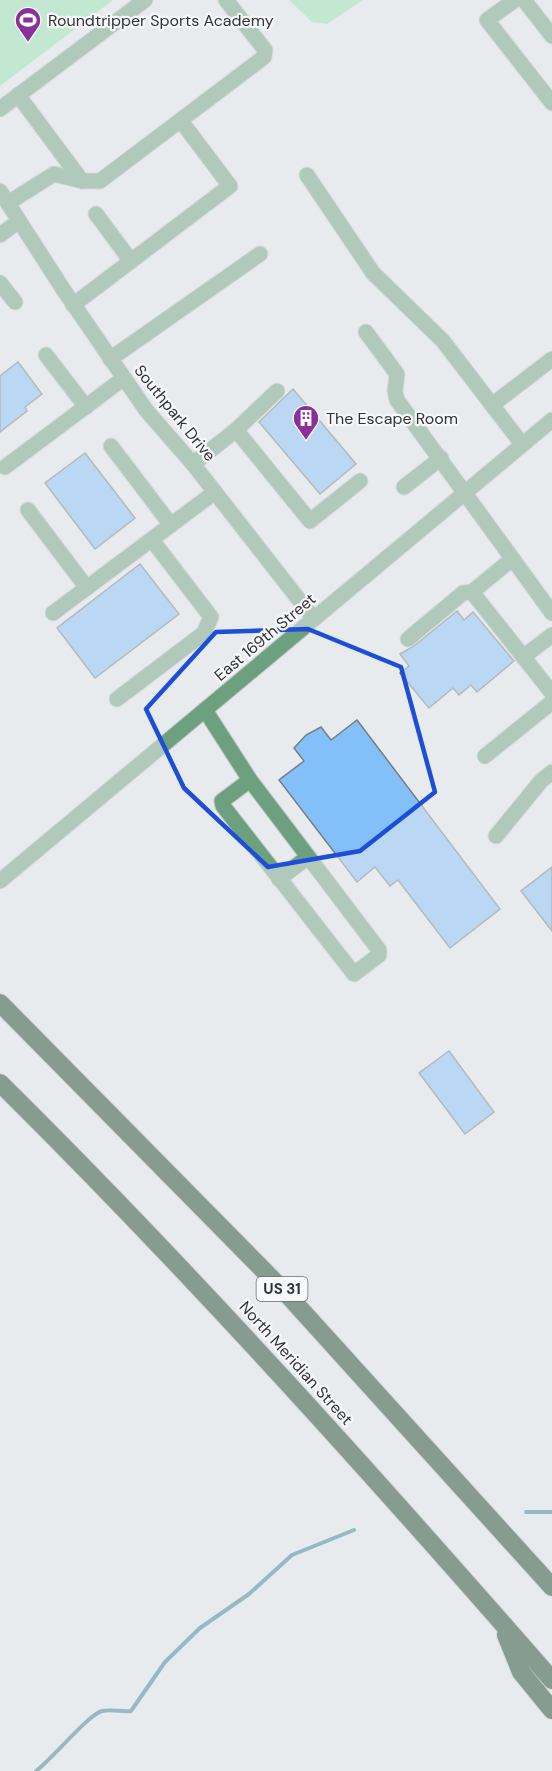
<svg xmlns="http://www.w3.org/2000/svg" width="552" height="1771" viewBox="0 0 552 1771" font-family="'DM Sans',sans-serif">
<style>
.green{fill:#97e4b1}
.lines{fill:none;stroke-linecap:round;stroke-linejoin:round}
.stream{stroke:#347f95;stroke-width:4}
.building{fill:#83c0fa;stroke:#7a7c7e;stroke-width:1.5}
.minor-casing{stroke:#c4c6c8;stroke-width:17}
.highway-casing{stroke:#c4c6c8;stroke-width:20}
.minor{stroke:#6da07e;stroke-width:15}
.highway{stroke:#113c23;stroke-width:18}
.marked{fill:none;stroke:#1d4ed8;stroke-width:4.5;stroke-linejoin:round}
.labels{text-anchor:middle;dominant-baseline:central;stroke-width:4.5;stroke-linejoin:round;paint-order:stroke}
.shield{fill:#f6f8fa;stroke:#6e6e6f;stroke-width:1.5}
.shield-label{font-size:15px;font-weight:bold;fill:#333334}
.poi-label{font-size:16px;fill:#333334;stroke:#f6f8fa;text-anchor:start}
.street-label{font-size:16px;fill:#333334;stroke:#f6f8fa}
</style>
<rect width="100%" height="100%" fill="#e8ebed"/>
<g class="green">
<polygon points="0,0 113,0 0,86"/>
<polygon points="289,0 363,0 327,24 312,22"/>
</g>
<g class="lines">
<g class="stream">
<polyline points="526,1512 552,1512"/>
<path d="M36,1771C52,1759 89,1714 102,1711C111,1709 122,1712 131,1711L165,1662L200,1628L249,1594L292,1555L354,1530"/>
</g>
</g>
<g class="building">
<polygon points="18,362 42,394 25,407 27,411 0,432 0,376"/>
<polygon points="293,389 356,464 320,494 259,422"/>
<polygon points="85,453 135,518 95,549 45,483"/>
<polygon points="140,564 179,614 95,678 57,628"/>
<polygon points="457,611 464,620 473,612 514,661 477,692 471,685 459,695 453,688 429,708 400,673 409,666 400,654 414,646"/>
<polygon points="357,720 500,909 450,948 398,880 390,886 375,867 357,882 279,780 304,761 294,748 306,735 321,727 331,740"/>
<polygon points="552,867 552,931 521,891"/>
<polygon points="449,1051 494,1112 465,1134 419,1073"/>
</g>
<g class="lines">
<g class="minor-casing">
<g id="minor">
<polyline points="515,0 487,20 552,103"/>
<polyline points="524,0 552,36"/>
<polyline points="18,95 82,181"/>
<polyline points="0,109 145,0"/>
<polyline points="307,175 373,273 443,341 522,444"/>
<polyline points="0,191 63,289 146,410 193,464 314,619"/>
<polyline points="8,203 54,174 82,181 100,181 264,57 265,50 226,0"/>
<polyline points="96,214 131,261"/>
<polyline points="0,235 19,221"/>
<polyline points="0,283 15,302"/>
<polyline points="73,305 230,186 181,121"/>
<polyline points="366,332 397,374 395,391 397,400 552,613"/>
<polyline points="46,355 86,407"/>
<polyline points="110,359 260,254"/>
<polyline points="492,405 552,359"/>
<polyline points="236,430 310,521 360,481"/>
<polyline points="111,446 171,525"/>
<polyline points="193,464 236,430 277,391"/>
<polyline points="5,467 124,378"/>
<polyline points="404,487 441,458"/>
<polyline points="28,510 87,588"/>
<polyline points="472,592 552,693"/>
<polyline points="53,613 215,492"/>
<polyline points="408,639 463,593 472,592 512,559"/>
<polyline points="523,657 552,635"/>
<polyline points="117,699 204,633 211,617 152,540"/>
<polyline points="205,710 250,780 379,950 379,955 354,974 223,806 222,801 250,780"/>
<polyline points="485,756 552,702"/>
<polyline points="496,836 541,781 552,772"/>
<polyline points="279,879 308,857"/>
<polyline points="0,881 552,420"/>
</g>
</g>
<g class="highway-casing">
<g id="highway">
<polyline points="0,1003 285,1292 552,1587"/>
<path d="M0,1083C193,1274 374,1476 552,1680"/>
<polyline points="506,1635 521,1672 552,1710"/>
</g>
</g>
<use href="#minor" class="minor"/>
<use href="#highway" class="highway"/>
</g>
<path d="M0 0H552V1771H0ZM308,629L401,667L435,792L360,851L268,867L184,788L146,709L216,632Z" fill="#e8ebed" fill-opacity=".55" fill-rule="evenodd"/>
<path class="marked" d="M308,629L401,667L435,792L360,851L268,867L184,788L146,709L216,632Z"/>
<defs>
<g id="stadium-pin" transform="scale(1.35)"><path d="M0 17L-7.5 6A9.5 9.5 0 1 1 7.5 6Z" fill="#8a309b" stroke="#f6f8fa"/><path d="M0-5a6.5 5 0 1 0 0 10a6.5 5 0 1 0 0-10ZM-3.5-1.8h7v3.6h-7Z" fill="#fff"/></g>
<g id="building-pin" transform="scale(1.35)"><path d="M0 17L-7.5 6A9.5 9.5 0 1 1 7.5 6Z" fill="#8a309b" stroke="#f6f8fa"/><path d="M-4-6H4V6H1V3H-1V6H-4ZM-2.5-4.3h1.7v1.8h-1.7ZM.8-4.3h1.7v1.8H.8ZM-2.5-1h1.7V.8h-1.7ZM.8-1h1.7V.8H.8Z" fill="#fff"/></g>
</defs>
<g fill-rule="evenodd">
<use href="#stadium-pin" x="28" y="20"/>
<use href="#building-pin" x="306" y="418"/>
</g>
<g class="labels">
<rect class="shield" x="256.5" y="1277" width="51" height="24" rx="4.5"/>
<g class="shield-label">
<text x="282" y="1289">US 31</text>
</g>
<g class="poi-label">
<text x="48" y="20">Roundtripper Sports Academy</text>
<text x="326" y="418">The Escape Room</text>
</g>
<g class="street-label">
<text transform="translate(175 413) rotate(51)">Southpark Drive</text>
<text transform="translate(265 637) rotate(-40)">East 169th Street</text>
<text transform="translate(296 1363) rotate(48)">North Meridian Street</text>
</g>
</g>
</svg>
